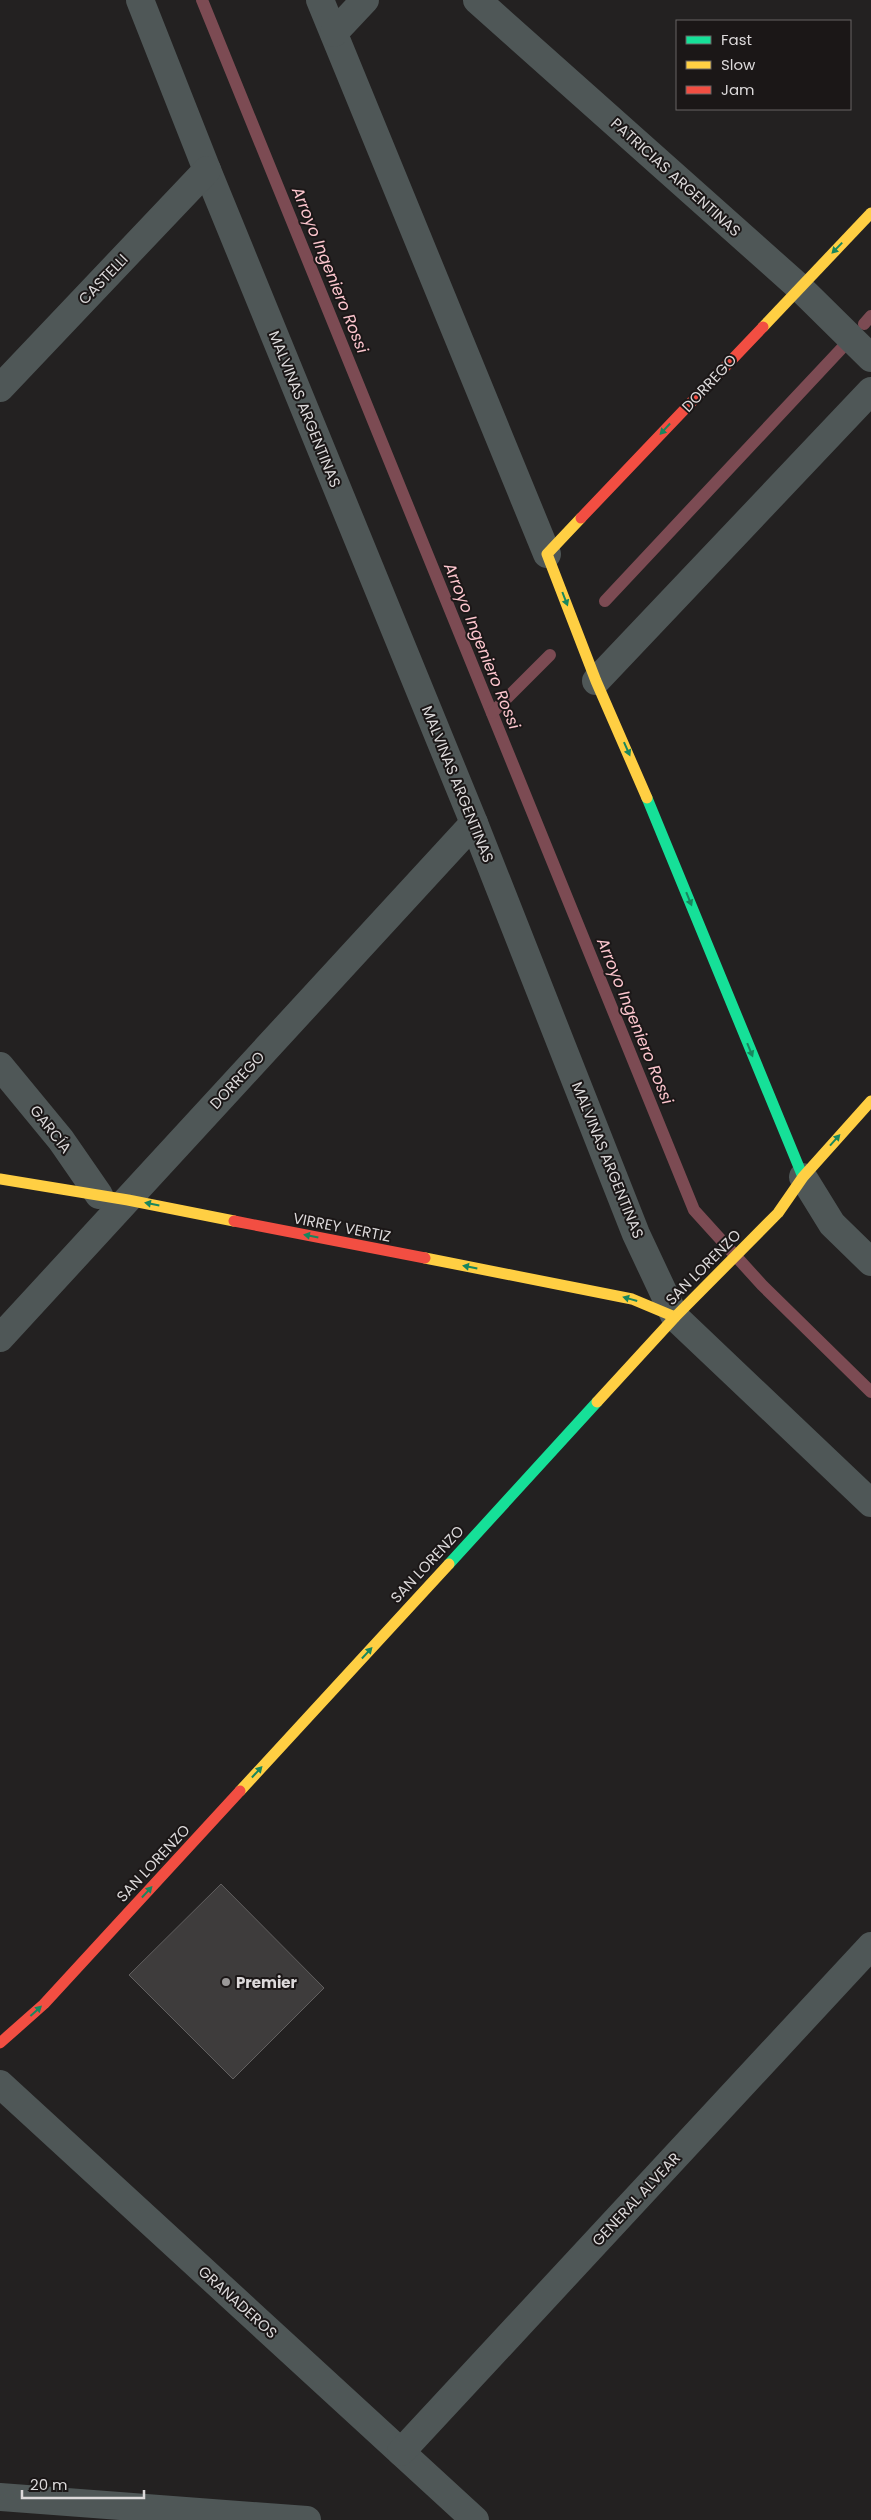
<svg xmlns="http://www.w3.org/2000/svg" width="871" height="2520" viewBox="0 0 871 2520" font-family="Poppins,sans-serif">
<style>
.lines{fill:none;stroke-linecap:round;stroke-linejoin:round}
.stream{stroke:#7c4b53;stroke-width:12}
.building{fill:#3e3c3c;stroke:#615f5f}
.street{stroke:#4f5757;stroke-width:28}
.fast{stroke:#16e098;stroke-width:11}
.slow{stroke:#ffcf43;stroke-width:11}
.jam{stroke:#f24e42;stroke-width:11}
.oneway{fill:#18865e}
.poi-dot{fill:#9b9999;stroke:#1b1717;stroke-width:2}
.labels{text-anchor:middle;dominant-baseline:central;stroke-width:4;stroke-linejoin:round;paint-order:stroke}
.street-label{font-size:15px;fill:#dcd9da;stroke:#1b1717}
.poi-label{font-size:15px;font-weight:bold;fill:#dcd9da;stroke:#1b1717;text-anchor:start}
.water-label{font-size:16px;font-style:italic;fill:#fdc6ce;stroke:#1b1717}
</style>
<rect width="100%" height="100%" fill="#232121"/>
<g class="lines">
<g class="stream">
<polyline points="202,0 694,1210 762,1285 871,1392"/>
<polyline points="864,324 871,316"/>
<polyline points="605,601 842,348"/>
<polyline points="492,713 550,655"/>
</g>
</g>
<polygon class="building" points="221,1884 324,1988 233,2079 129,1975"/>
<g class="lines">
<g class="street">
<polyline points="140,0 207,170 474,823 636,1234 675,1317 871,1503"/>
<polyline points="320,0 547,554"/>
<polyline points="477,0 799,287 871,358"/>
<polyline points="334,33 365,0"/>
<polyline points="0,388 207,170"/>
<polyline points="596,681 871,391"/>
<polyline points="0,1066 61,1140 99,1195"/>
<polyline points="803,1177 832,1224 871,1262"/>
<polyline points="0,1338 474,823"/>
<polyline points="0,2084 475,2520"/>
<polyline points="401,2452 871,1946"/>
<polyline points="0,2497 307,2520"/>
</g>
<g class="fast">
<polyline points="647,798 803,1177"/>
<polyline points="449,1564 597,1402"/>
</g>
<g class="slow">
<polyline points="763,327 871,213"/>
<polyline points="581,518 547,554 596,681 647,798"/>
<polyline points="0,1179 128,1200 234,1221"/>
<polyline points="425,1258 632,1299 675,1317"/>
<polyline points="597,1402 675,1317 778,1213 803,1177 871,1101"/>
<polyline points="240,1791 449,1564"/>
</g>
<g class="jam">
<polyline points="581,518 763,327"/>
<polyline points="234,1221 425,1258"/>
<polyline points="0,2043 44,2004 240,1791"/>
</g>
</g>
<defs><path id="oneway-solid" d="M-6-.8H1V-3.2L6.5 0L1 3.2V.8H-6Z" transform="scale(1.25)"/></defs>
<g class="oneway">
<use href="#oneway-solid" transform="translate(837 248) rotate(134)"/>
<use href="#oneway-solid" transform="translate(665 429) rotate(133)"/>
<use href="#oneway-solid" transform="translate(565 599) rotate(69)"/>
<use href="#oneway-solid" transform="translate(627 749) rotate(66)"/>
<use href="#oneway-solid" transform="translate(689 899) rotate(68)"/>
<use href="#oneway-solid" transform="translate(750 1050) rotate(68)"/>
<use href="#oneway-solid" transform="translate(835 1140) rotate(-48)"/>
<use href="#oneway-solid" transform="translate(152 1204) rotate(-169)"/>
<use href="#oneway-solid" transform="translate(311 1236) rotate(-169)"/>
<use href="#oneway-solid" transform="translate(470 1267) rotate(-169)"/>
<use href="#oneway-solid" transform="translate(630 1299) rotate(-164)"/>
<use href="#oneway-solid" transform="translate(367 1653) rotate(-47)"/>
<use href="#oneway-solid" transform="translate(257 1772) rotate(-47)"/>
<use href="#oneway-solid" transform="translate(147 1892) rotate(-47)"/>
<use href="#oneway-solid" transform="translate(36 2011) rotate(-42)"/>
</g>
<circle class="poi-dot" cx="226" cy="1982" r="5"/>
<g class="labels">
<g class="street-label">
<text transform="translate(676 177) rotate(42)">PATRICIAS ARGENTINAS</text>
<text transform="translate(103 279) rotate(-46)">CASTELLI</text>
<text transform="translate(709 383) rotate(-47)">DORREGO</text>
<text transform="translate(305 409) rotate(68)">MALVINAS ARGENTINAS</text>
<text transform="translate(458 784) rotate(68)">MALVINAS ARGENTINAS</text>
<text transform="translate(237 1080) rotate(-47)">DORREGO</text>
<text transform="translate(51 1129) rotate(52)">GARCÍA</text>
<text transform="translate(608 1160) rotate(68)">MALVINAS ARGENTINAS</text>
<text transform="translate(342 1227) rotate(11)">VIRREY VERTIZ</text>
<text transform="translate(703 1267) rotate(-45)">SAN LORENZO</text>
<text transform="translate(427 1564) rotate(-47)">SAN LORENZO</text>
<text transform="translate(153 1863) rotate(-47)">SAN LORENZO</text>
<text transform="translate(636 2199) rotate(-47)">GENERAL ALVEAR</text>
<text transform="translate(238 2302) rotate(42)">GRANADEROS</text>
</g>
<g class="poi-label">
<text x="236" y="1982">Premier</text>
</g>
<g class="water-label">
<text transform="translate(330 270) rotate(68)">Arroyo Ingeniero Rossi</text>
<text transform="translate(482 646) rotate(68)">Arroyo Ingeniero Rossi</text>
<text transform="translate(635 1021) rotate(68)">Arroyo Ingeniero Rossi</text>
</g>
</g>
<rect x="676" y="20" width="175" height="90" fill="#1b1717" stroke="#686565"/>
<rect x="686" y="36" width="25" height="8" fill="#16e098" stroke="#686565"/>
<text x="721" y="45" font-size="15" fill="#dcd9da">Fast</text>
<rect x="686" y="61" width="25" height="8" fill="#ffcf43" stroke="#686565"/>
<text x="721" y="70" font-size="15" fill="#dcd9da">Slow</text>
<rect x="686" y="86" width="25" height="8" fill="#f24e42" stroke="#686565"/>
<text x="721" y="95" font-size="15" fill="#dcd9da">Jam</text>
<path d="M22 2490v8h122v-8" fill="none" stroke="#dcd9da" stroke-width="2.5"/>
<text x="30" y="2490" font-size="15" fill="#dcd9da" stroke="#1b1717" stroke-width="4" paint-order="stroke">20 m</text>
</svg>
